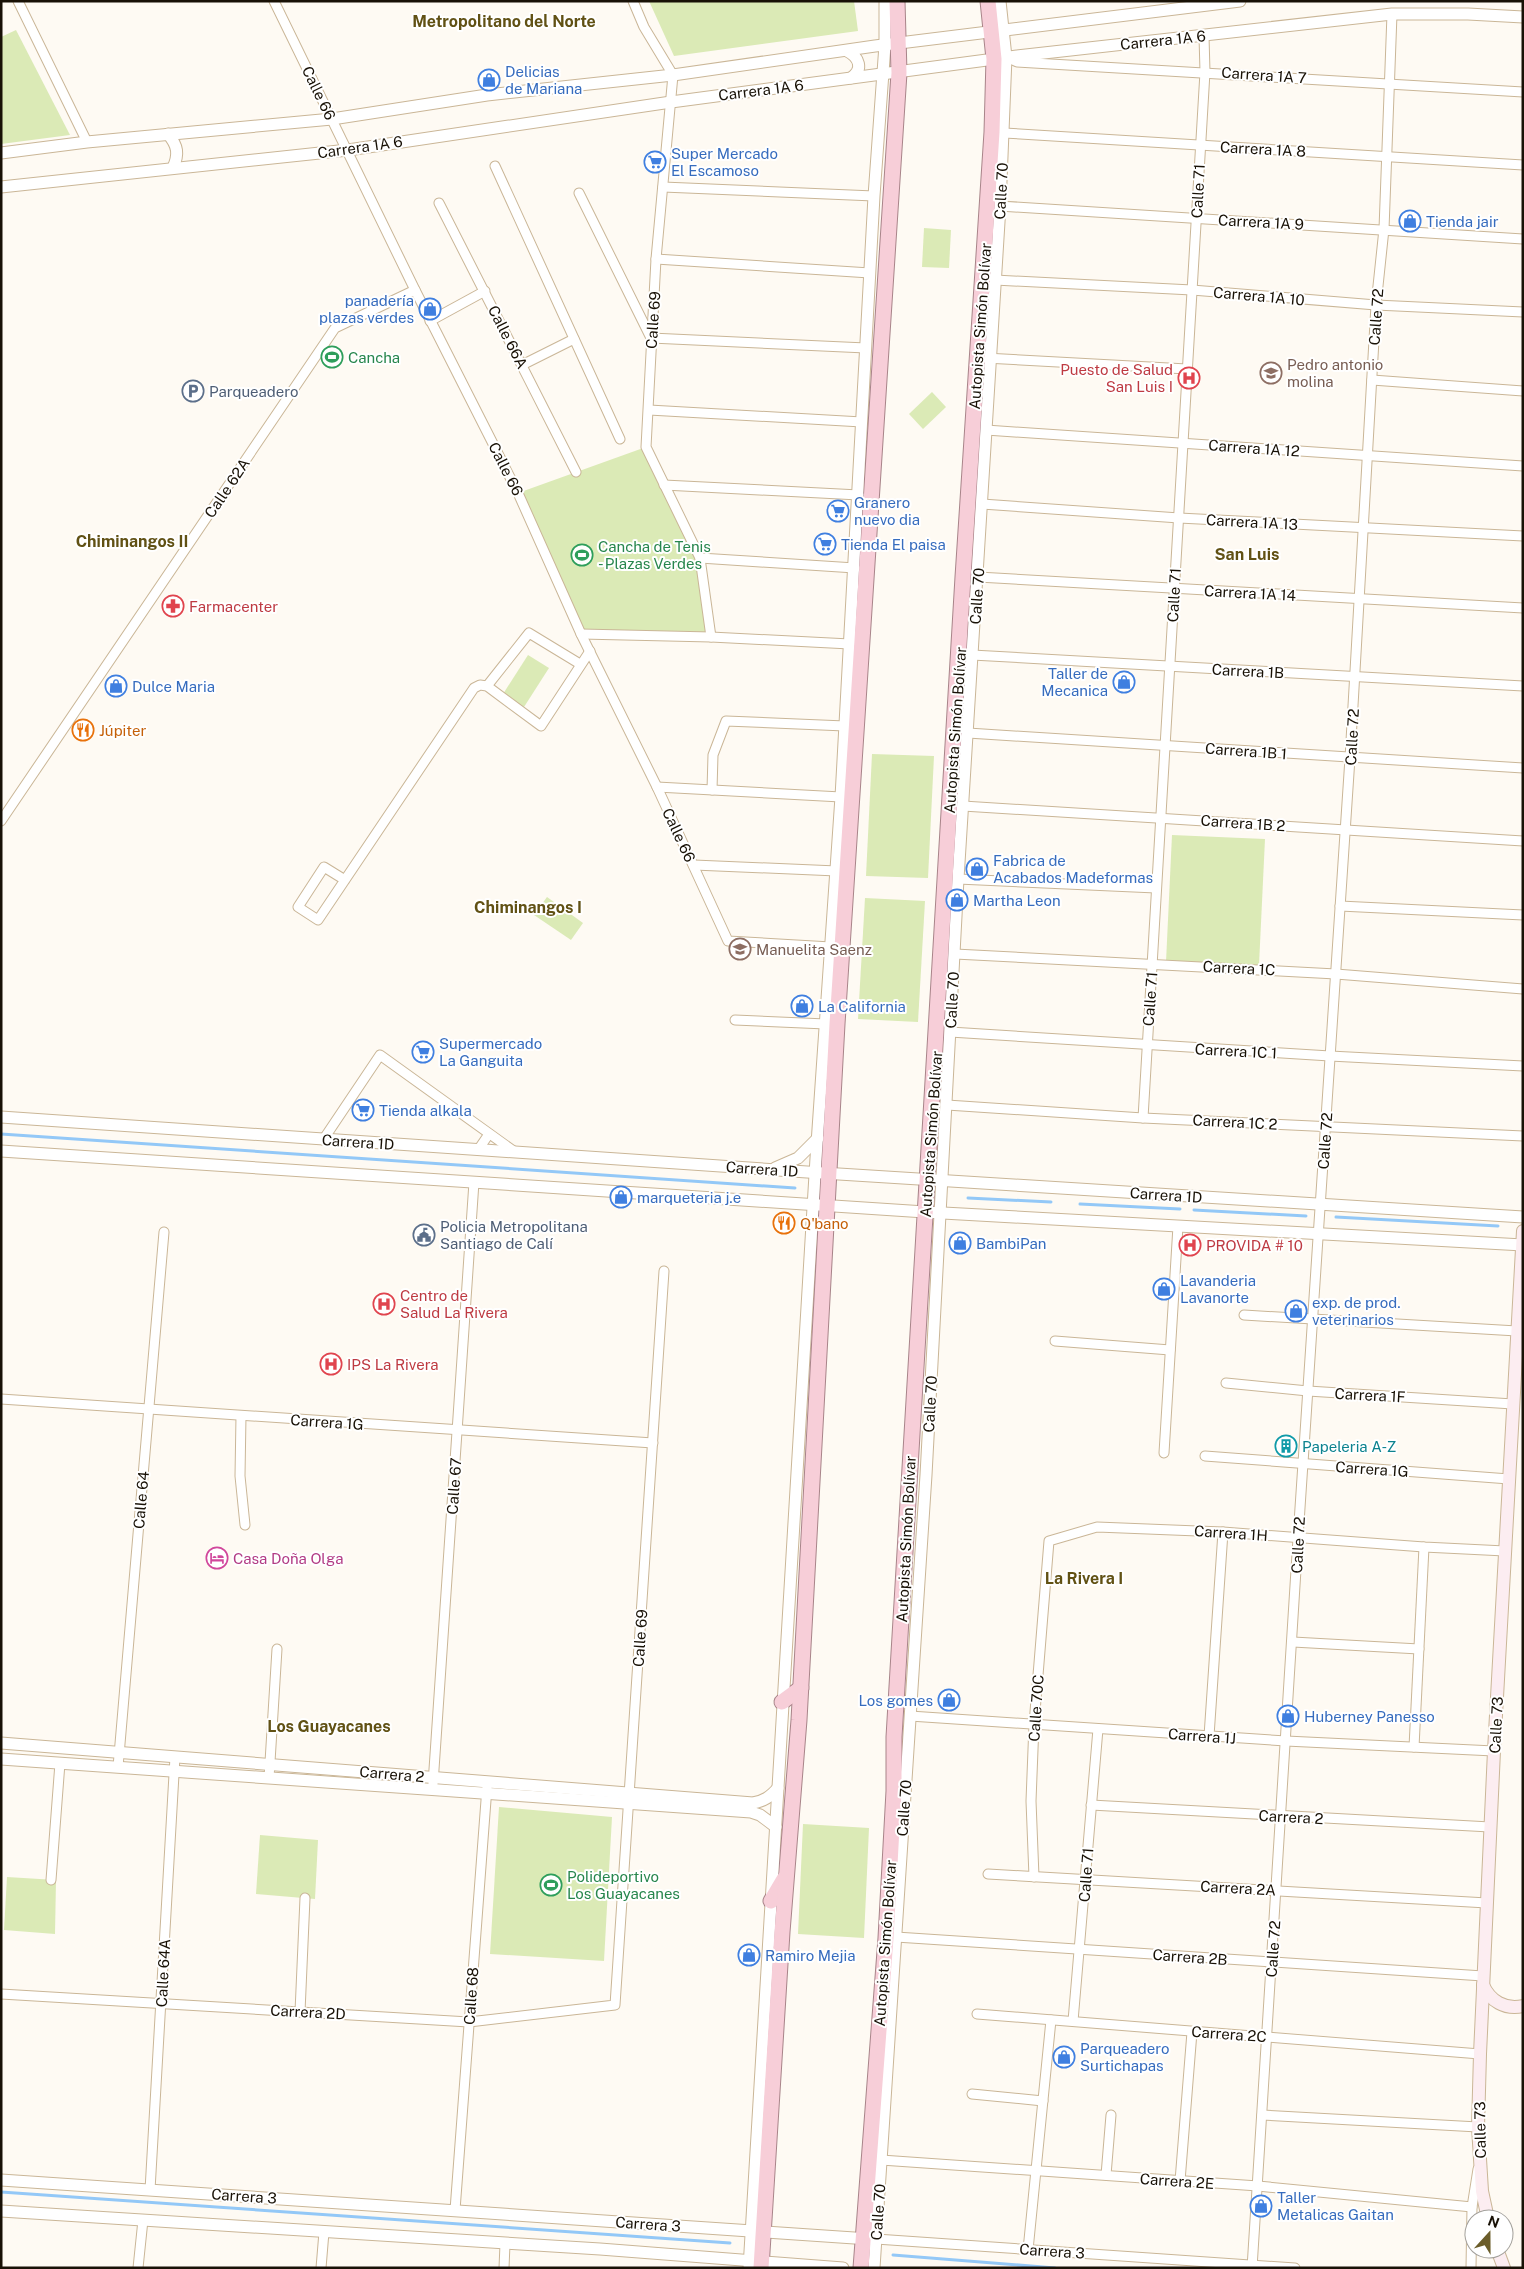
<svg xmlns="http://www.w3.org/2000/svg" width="1524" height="2269" viewBox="0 0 1524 2269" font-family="'Public Sans',sans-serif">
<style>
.green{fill:#dbeab6}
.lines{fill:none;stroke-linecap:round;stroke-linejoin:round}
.stream{stroke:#93c8f7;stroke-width:3}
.minor-casing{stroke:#cab697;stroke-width:11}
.tertiary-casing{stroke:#cab697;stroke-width:13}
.secondary-casing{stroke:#cab697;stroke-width:14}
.trunk-casing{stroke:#a88489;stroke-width:17}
.minor{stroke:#fff;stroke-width:9}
.tertiary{stroke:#fff;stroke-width:11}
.secondary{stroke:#fcedf1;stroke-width:12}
.trunk{stroke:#f7ced8;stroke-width:15}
.labels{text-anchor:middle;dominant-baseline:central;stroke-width:4;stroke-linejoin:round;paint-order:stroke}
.street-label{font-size:15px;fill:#181106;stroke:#fff}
.shop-label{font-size:15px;fill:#366cbe;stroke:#fff;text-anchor:start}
.leisure-label{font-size:15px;fill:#27864d;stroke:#fff;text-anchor:start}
.education-label{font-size:15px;fill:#785e54;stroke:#fff;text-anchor:start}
.health-label{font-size:15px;fill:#be3a42;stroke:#fff;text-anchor:start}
.service-label{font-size:15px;fill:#4e5e75;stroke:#fff;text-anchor:start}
.food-label{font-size:15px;fill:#c56008;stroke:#fff;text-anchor:start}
.culture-label{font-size:15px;fill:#0d838f;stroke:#fff;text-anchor:start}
.hotel-label{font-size:15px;fill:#b23c85;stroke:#fff;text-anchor:start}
.neighbourhood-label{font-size:16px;font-weight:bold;fill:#615114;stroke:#fff}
</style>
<rect width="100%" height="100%" fill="#fefaf3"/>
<g class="green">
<polygon points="649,1 854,1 858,31 674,56"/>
<polygon points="16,30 70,135 1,144 1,37"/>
<polygon points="924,228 951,230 949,268 922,267"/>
<polygon points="932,392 946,407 923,429 909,414"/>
<polygon points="646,447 700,558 711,637 581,634 518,493"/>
<polygon points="528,655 549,668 524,707 503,694"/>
<polygon points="872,754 934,756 928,878 866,876"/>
<polygon points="1172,835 1265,839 1259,965 1166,962"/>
<polygon points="547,897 583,923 571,940 534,915"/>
<polygon points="865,898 925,901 918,1022 858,1019"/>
<polygon points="499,1807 612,1817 604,1961 490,1954"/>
<polygon points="803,1824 869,1828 864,1938 798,1934"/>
<polygon points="260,1835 318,1840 315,1899 256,1894"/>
<polygon points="7,1877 56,1880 55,1934 4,1930"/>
</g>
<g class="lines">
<g class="stream">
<polyline points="1,1134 795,1188"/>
<polyline points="968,1198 1051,1202"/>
<polyline points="1080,1204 1180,1209"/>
<polyline points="1194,1210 1306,1216"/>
<polyline points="1336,1217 1498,1226"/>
<polyline points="1,2192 730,2243"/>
<polyline points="893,2255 1055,2268"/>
</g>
<g class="minor-casing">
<g id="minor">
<polyline points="18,1 87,142"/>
<polyline points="274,1 415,290 518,493 581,634 657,787 728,941 831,947"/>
<polyline points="633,1 644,27 673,75 656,259 646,447 700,558 711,637"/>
<polyline points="1008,58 1017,62 1523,92"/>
<polyline points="1004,133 1523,165"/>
<polyline points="495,166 620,439"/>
<polyline points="663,187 874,196"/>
<polyline points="579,193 651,338 866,348"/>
<polyline points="439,203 576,472"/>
<polyline points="1000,206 1523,239"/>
<polyline points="656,259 870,273"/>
<polyline points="995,280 1192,290 1376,305 1523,312"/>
<polyline points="430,321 485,291"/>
<polyline points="985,358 1187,369"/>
<polyline points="522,365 574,339"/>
<polyline points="1372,380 1523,391"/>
<polyline points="649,410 862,422"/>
<polyline points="986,430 1523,466"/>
<polyline points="664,485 859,495"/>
<polyline points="982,504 1179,518 1523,536"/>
<polyline points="700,558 855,568"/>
<polyline points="978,577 1523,608"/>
<polyline points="581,634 711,637 850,644"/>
<polyline points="972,655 1523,686"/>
<polyline points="487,686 529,633 580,664"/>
<polyline points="968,733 1523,768"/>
<polyline points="657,787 841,797"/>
<polyline points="712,790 713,755 726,721 845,726"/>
<polyline points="963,806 1523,841"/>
<polyline points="1,821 335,328 415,290"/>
<polyline points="694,865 837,871"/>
<polyline points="958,879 1156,888"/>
<polyline points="345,880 324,867 298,907 318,920 474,688 480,685 487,686 541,726 590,651"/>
<polyline points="1340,906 1523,915"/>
<polyline points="955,954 1336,974 1523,989"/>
<polyline points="735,1020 826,1024"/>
<polyline points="950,1032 1330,1056 1523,1066"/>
<polyline points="947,1105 1143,1118 1523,1136"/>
<polyline points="1143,1118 1205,72 1204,36"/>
<polyline points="323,1140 380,1055 515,1152"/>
<polyline points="478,1150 489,1134"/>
<polyline points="1244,1315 1517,1331"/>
<polyline points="1055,1341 1170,1350"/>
<polyline points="1226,1383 1308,1391 1513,1404"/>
<polyline points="1,1399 653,1443"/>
<polyline points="241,1416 240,1476 245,1525"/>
<polyline points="1164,1453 1178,1226"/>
<polyline points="1205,1456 1509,1479"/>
<polyline points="1293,1642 1419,1649"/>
<polyline points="910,1716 1286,1741 1494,1751"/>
<polyline points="1209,1736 1223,1532"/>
<polyline points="1414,1747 1424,1547"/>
<polyline points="118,1767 164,1232"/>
<polyline points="269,1778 277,1649"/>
<polyline points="433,1784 474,1182"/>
<polyline points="1091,1805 1490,1827"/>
<polyline points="988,1874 1487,1903"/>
<polyline points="1034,1877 1031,1801 1034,1724 1049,1541 1097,1527 1223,1532 1424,1547 1505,1551"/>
<polyline points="51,1880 60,1763"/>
<polyline points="896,1937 1483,1976"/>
<polyline points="1,1994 469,2022 615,2005 664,1271"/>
<polyline points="300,2012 305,1898"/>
<polyline points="977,2014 1480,2054"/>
<polyline points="1073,2021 1098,1729"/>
<polyline points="972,2094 1043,2101"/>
<polyline points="1262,2115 1478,2127"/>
<polyline points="881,2160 1258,2186 1472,2207"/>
<polyline points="1106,2175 1111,2115"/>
<polyline points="1180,2181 1192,2032"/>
<polyline points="150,2190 175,1757"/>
<polyline points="455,2210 487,1787"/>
<polyline points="876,2239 1295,2268"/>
<polyline points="1028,2250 1051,2020"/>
<polyline points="138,2268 143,2220"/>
<polyline points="321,2268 324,2232"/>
<polyline points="504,2268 505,2244"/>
<polyline points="1252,2268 1298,1538 1350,758 1376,305 1384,229 1392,14"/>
<polyline points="1471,2268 1472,2207 1478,2169"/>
</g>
</g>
<g class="tertiary-casing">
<g id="tertiary">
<path d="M847,51C859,57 864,69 851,78"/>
<path d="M168,134C178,146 179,154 173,168"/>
<polyline points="1,153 87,142 332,119 487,95 673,75 875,46 1240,1"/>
<polyline points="1,187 348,150 671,102 1017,56 1392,14 1468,14 1523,17"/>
<polyline points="1,1117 807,1172 1523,1217"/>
<polyline points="1,1151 925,1212 1523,1245"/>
<polyline points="775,1168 798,1158 818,1138"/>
<path d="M1,1743L753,1803C764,1801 770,1797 778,1788"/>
<polyline points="1,1759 751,1812 760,1815 776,1827"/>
<polyline points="1,2180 869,2239"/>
<polyline points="1,2211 600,2249 843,2268"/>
<polyline points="749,2268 816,1158 841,797 874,196 885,45 885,1"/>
<polyline points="874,2268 926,1475 958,879 1000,206 1006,57 1000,1"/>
</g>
</g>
<g class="secondary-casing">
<g id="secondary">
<path d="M1483,1985C1490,2001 1505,2010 1523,2006"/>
<polyline points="1488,2219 1482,2191 1478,2127 1480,2054 1494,1751 1523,1231"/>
<polyline points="1497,2249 1504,2268"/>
</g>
</g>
<g class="trunk-casing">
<g id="trunk">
<polyline points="782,1702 801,1688"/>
<polyline points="771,1901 784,1879"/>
<polyline points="761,2268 782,1932 799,1720 837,1024 899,73 897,1"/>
<polyline points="861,2268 886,1938 894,1791 894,1737 963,577 992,132 994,59 988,1"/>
</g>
</g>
<use href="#minor" class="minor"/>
<use href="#tertiary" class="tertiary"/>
<use href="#secondary" class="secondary"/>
<use href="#trunk" class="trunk"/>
</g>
<defs>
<g id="shop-ring" transform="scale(1.125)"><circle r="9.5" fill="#fff" stroke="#3f7fe0" stroke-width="1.5"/><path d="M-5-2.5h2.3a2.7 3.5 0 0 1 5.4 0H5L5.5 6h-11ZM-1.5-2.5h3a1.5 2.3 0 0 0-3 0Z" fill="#3f7fe0"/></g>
<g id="supermarket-ring" transform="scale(1.125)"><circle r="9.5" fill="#fff" stroke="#3f7fe0" stroke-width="1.5"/><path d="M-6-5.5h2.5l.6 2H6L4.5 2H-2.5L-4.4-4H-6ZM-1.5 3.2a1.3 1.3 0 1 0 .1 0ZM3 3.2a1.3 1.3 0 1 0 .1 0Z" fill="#3f7fe0"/></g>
<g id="stadium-ring" transform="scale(1.125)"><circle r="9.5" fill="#fff" stroke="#2e9e5b" stroke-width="1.5"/><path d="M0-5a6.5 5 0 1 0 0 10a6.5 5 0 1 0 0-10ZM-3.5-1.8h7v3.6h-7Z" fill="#2e9e5b"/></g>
<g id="university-ring" transform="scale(1.125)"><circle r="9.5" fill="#fff" stroke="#8d6e63" stroke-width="1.5"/><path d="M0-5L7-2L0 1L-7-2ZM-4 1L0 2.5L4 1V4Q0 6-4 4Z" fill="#8d6e63"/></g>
<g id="hospital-ring" transform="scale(1.125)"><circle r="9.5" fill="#fff" stroke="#e0444e" stroke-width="1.5"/><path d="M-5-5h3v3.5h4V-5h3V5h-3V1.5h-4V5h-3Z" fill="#e0444e"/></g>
<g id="parking-ring" transform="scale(1.125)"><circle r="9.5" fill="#fff" stroke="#5c6f8a" stroke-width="1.5"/><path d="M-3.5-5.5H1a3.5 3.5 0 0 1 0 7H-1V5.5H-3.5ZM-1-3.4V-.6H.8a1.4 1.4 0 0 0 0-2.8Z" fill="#5c6f8a"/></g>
<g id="pharmacy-ring" transform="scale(1.125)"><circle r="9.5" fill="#fff" stroke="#e0444e" stroke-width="1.5"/><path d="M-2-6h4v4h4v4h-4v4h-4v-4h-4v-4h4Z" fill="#e0444e"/></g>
<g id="restaurant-ring" transform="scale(1.125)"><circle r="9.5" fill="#fff" stroke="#e8710a" stroke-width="1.5"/><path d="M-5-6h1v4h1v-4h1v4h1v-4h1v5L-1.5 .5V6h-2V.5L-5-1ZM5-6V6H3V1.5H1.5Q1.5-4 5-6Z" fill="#e8710a"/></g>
<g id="school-ring" transform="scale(1.125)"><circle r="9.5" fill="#fff" stroke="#8d6e63" stroke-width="1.5"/><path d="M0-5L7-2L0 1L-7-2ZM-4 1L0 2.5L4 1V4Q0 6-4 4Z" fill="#8d6e63"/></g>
<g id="civic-ring" transform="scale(1.125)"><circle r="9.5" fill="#fff" stroke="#5c6f8a" stroke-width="1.5"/><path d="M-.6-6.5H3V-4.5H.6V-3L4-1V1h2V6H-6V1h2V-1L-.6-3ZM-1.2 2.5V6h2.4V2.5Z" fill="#5c6f8a"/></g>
<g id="building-ring" transform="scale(1.125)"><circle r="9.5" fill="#fff" stroke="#0f9aa8" stroke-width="1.5"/><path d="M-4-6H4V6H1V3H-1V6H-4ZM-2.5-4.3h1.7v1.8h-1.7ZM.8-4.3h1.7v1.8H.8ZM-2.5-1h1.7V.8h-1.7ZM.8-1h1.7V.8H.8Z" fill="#0f9aa8"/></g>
<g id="hotel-ring" transform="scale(1.125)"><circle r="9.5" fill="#fff" stroke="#d1479c" stroke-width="1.5"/><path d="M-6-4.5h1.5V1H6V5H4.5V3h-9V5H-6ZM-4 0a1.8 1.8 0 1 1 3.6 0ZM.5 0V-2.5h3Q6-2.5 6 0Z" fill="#d1479c"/></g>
</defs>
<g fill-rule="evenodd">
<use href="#shop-ring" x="489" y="80"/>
<use href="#supermarket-ring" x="655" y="162"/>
<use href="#shop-ring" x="1410" y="221"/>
<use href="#shop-ring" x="430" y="309"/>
<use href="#stadium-ring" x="332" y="357"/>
<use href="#university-ring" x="1271" y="373"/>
<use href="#hospital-ring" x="1189" y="378"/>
<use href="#parking-ring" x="193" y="391"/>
<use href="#supermarket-ring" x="838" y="511"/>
<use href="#supermarket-ring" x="825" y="544"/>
<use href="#stadium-ring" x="582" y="555"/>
<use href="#pharmacy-ring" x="173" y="606"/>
<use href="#shop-ring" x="1124" y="682"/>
<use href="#shop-ring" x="116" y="686"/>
<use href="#restaurant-ring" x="83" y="730"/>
<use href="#shop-ring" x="977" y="869"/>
<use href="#shop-ring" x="957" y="900"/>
<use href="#school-ring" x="740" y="949"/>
<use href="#shop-ring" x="802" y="1006"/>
<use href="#supermarket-ring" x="423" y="1052"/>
<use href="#supermarket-ring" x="363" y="1110"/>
<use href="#shop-ring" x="621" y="1197"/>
<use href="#restaurant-ring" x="784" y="1223"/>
<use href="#civic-ring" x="424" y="1235"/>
<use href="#shop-ring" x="960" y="1243"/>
<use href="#hospital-ring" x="1190" y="1245"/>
<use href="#shop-ring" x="1164" y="1289"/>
<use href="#hospital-ring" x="384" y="1304"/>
<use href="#shop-ring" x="1296" y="1311"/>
<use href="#hospital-ring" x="331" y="1364"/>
<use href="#building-ring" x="1286" y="1446"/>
<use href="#hotel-ring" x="217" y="1558"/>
<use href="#shop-ring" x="949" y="1700"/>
<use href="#shop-ring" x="1288" y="1716"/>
<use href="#stadium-ring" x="551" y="1885"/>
<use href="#shop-ring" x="749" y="1955"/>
<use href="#shop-ring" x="1064" y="2057"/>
<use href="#shop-ring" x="1261" y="2206"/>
</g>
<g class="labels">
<g class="street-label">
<text transform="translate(1163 40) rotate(-6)">Carrera 1A 6</text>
<text transform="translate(1264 75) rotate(4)">Carrera 1A 7</text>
<text transform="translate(761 90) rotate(-7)">Carrera 1A 6</text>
<text transform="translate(319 93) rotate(64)">Calle 66</text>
<text transform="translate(360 147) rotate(-8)">Carrera 1A 6</text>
<text transform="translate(1263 149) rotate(3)">Carrera 1A 8</text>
<text transform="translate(1001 191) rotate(-87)">Calle 70</text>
<text transform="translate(1198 191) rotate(-87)">Calle 71</text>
<text transform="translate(1261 222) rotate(3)">Carrera 1A 9</text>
<text transform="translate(1259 296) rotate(5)">Carrera 1A 10</text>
<text transform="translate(1376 317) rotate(-86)">Calle 72</text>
<text transform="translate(653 320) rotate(-86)">Calle 69</text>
<text transform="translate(980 326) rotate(-86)">Autopista Simón Bolívar</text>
<text transform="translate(508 337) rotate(63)">Calle 66A</text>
<text transform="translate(1254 448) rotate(4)">Carrera 1A 12</text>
<text transform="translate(506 469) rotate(63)">Calle 66</text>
<text transform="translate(227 488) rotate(-56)">Calle 62A</text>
<text transform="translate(1252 522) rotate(3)">Carrera 1A 13</text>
<text transform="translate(1250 593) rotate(3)">Carrera 1A 14</text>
<text transform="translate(1174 595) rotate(-87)">Calle 71</text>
<text transform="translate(977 596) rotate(-86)">Calle 70</text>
<text transform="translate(1248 671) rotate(3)">Carrera 1B</text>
<text transform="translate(955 730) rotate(-86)">Autopista Simón Bolívar</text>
<text transform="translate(1352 737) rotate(-87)">Calle 72</text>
<text transform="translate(1246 751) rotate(4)">Carrera 1B 1</text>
<text transform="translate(1243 823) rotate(4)">Carrera 1B 2</text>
<text transform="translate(679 835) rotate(65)">Calle 66</text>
<text transform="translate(1239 968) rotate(3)">Carrera 1C</text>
<text transform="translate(1150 999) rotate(-86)">Calle 71</text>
<text transform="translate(952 1000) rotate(-87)">Calle 70</text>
<text transform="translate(1236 1051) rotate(3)">Carrera 1C 1</text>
<text transform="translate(1235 1122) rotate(3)">Carrera 1C 2</text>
<text transform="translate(931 1134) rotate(-86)">Autopista Simón Bolívar</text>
<text transform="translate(1325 1141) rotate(-86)">Calle 72</text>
<text transform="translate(358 1142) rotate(4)">Carrera 1D</text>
<text transform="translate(762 1169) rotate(4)">Carrera 1D</text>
<text transform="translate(1166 1195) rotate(4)">Carrera 1D</text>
<text transform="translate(1370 1395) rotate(3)">Carrera 1F</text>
<text transform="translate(930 1404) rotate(-87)">Calle 70</text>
<text transform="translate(327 1422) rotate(4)">Carrera 1G</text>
<text transform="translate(1372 1469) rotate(4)">Carrera 1G</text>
<text transform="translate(454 1486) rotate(-86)">Calle 67</text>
<text transform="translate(141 1500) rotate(-85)">Calle 64</text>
<text transform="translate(1231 1533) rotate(4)">Carrera 1H</text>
<text transform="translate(906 1539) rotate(-87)">Autopista Simón Bolívar</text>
<text transform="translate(1298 1545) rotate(-87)">Calle 72</text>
<text transform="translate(640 1638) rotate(-86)">Calle 69</text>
<text transform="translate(1036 1708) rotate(-86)">Calle 70C</text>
<text transform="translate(1496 1725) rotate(-87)">Calle 73</text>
<text transform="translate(1202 1736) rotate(4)">Carrera 1J</text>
<text transform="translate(392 1774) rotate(5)">Carrera 2</text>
<text transform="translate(904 1808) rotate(-86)">Calle 70</text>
<text transform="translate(1291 1817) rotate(3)">Carrera 2</text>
<text transform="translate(1086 1875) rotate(-86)">Calle 71</text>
<text transform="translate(1238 1888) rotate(3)">Carrera 2A</text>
<text transform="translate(885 1943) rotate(-86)">Autopista Simón Bolívar</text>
<text transform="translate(1273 1949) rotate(-86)">Calle 72</text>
<text transform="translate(1190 1957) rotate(4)">Carrera 2B</text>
<text transform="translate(163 1973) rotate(-87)">Calle 64A</text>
<text transform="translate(471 1996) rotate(-86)">Calle 68</text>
<text transform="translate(308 2012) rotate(3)">Carrera 2D</text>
<text transform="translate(1229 2034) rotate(4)">Carrera 2C</text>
<text transform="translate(1480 2130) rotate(-91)">Calle 73</text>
<text transform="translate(1177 2181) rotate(4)">Carrera 2E</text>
<text transform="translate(244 2196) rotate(4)">Carrera 3</text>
<text transform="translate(878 2212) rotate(-86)">Calle 70</text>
<text transform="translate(648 2224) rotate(4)">Carrera 3</text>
<text transform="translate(1052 2251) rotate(4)">Carrera 3</text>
</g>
<g class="shop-label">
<text x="505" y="71">Delicias<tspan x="505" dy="17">de Mariana</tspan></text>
<text x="671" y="153">Super Mercado<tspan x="671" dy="17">El Escamoso</tspan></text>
<text x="1426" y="221">Tienda jair</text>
<text x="414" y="300" text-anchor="end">panadería<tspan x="414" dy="17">plazas verdes</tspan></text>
<text x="854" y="502">Granero<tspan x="854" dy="17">nuevo dia</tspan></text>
<text x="841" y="544">Tienda El paisa</text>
<text x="1108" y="673" text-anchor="end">Taller de<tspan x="1108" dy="17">Mecanica</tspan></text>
<text x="132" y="686">Dulce Maria</text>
<text x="993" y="860">Fabrica de<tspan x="993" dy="17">Acabados Madeformas</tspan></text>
<text x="973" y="900">Martha Leon</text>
<text x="818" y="1006">La California</text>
<text x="439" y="1043">Supermercado<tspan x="439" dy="17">La Ganguita</tspan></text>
<text x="379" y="1110">Tienda alkala</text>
<text x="637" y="1197">marqueteria j.e</text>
<text x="976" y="1243">BambiPan</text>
<text x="1180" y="1280">Lavanderia<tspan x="1180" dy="17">Lavanorte</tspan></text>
<text x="1312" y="1302">exp. de prod.<tspan x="1312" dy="17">veterinarios</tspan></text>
<text x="933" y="1700" text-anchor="end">Los gomes</text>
<text x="1304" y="1716">Huberney Panesso</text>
<text x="765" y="1955">Ramiro Mejia</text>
<text x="1080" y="2048">Parqueadero<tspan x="1080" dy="17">Surtichapas</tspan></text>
<text x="1277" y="2197">Taller<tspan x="1277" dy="17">Metalicas Gaitan</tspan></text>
</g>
<g class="leisure-label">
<text x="348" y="357">Cancha</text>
<text x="598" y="546">Cancha de Tenis<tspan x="598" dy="17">- Plazas Verdes</tspan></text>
<text x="567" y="1876">Polideportivo<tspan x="567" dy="17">Los Guayacanes</tspan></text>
</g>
<g class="education-label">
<text x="1287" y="364">Pedro antonio<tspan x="1287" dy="17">molina</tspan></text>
<text x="756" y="949">Manuelita Saenz</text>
</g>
<g class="health-label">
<text x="1173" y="369" text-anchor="end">Puesto de Salud<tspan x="1173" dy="17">San Luis I</tspan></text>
<text x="189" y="606">Farmacenter</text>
<text x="1206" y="1245">PROVIDA # 10</text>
<text x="400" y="1295">Centro de<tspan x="400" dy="17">Salud La Rivera</tspan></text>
<text x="347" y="1364">IPS La Rivera</text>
</g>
<g class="service-label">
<text x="209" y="391">Parqueadero</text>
<text x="440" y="1226">Policia Metropolitana<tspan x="440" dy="17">Santiago de Calí</tspan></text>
</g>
<g class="food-label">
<text x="99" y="730">Júpiter</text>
<text x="800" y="1223">Q'bano</text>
</g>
<g class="culture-label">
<text x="1302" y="1446">Papeleria A-Z</text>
</g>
<g class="hotel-label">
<text x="233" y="1558">Casa Doña Olga</text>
</g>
<g class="neighbourhood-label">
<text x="504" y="21">Metropolitano del Norte</text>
<text x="132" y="541">Chiminangos II</text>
<text x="1247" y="554">San Luis</text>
<text x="528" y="907">Chiminangos I</text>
<text x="1084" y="1578">La Rivera I</text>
<text x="329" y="1726">Los Guayacanes</text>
</g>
</g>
<rect width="1524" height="2269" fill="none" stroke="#181106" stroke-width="5"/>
<g transform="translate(1489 2234) rotate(21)"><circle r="24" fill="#ffffff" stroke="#a3a09b"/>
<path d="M0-4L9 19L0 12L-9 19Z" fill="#6b5d2a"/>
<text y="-8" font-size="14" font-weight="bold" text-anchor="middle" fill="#181106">N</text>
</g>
</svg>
